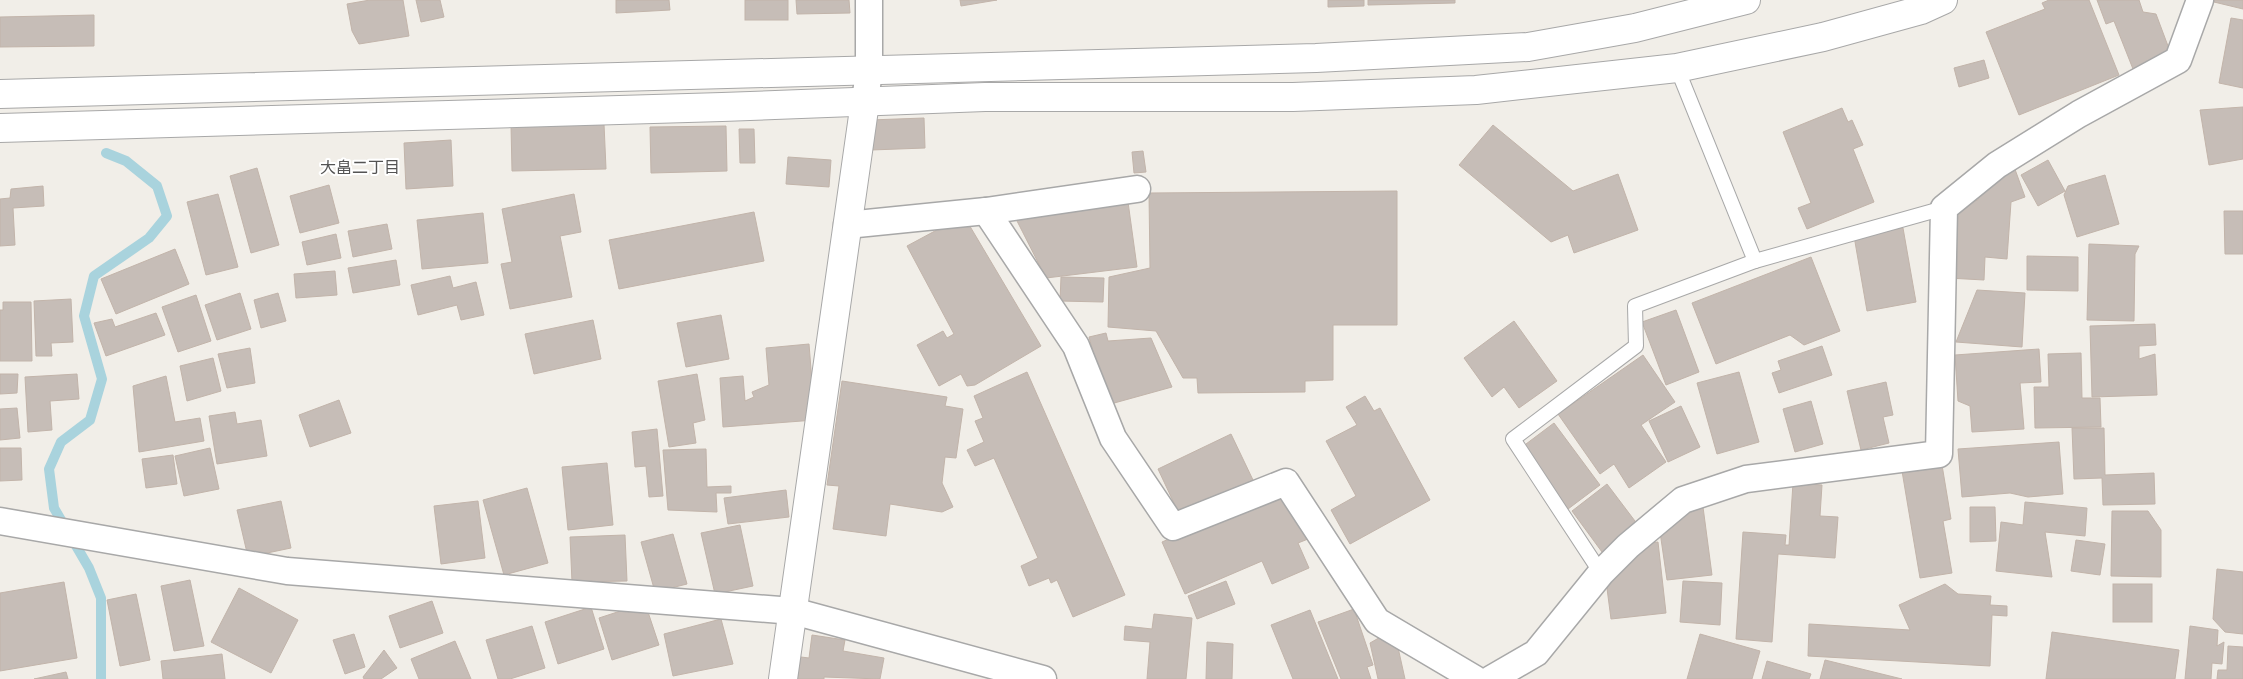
<svg xmlns="http://www.w3.org/2000/svg" width="2243" height="679" viewBox="0 0 2243 679" font-family="'Alegreya Sans','Noto Sans JP',sans-serif">
<style>
.lines{fill:none;stroke-linecap:round;stroke-linejoin:round}
.stream{stroke:#a9d3dd;stroke-width:10}
.building{fill:#c6bdb7;stroke:#c2b4aa}
.service-casing{stroke:#a8a8a8;stroke-width:16}
.minor-casing{stroke:#a8a8a8;stroke-width:29}
.tertiary-casing{stroke:#a8a8a8;stroke-width:30}
.service{stroke:#fff;stroke-width:14}
.minor{stroke:#fff;stroke-width:26}
.tertiary{stroke:#fff;stroke-width:28}
.labels{text-anchor:middle;dominant-baseline:central;stroke-width:4;stroke-linejoin:round;paint-order:stroke}
.neighbourhood-label{font-size:16px;fill:#545454;stroke:#fff}
</style>
<rect width="100%" height="100%" fill="#f1eee8"/>
<g class="lines">
<polyline class="stream" points="101,679 101,598 89,568 54,508 49,469 61,442 90,420 102,379 84,316 94,276 149,238 167,216 157,186 126,161 106,153"/>
</g>
<g class="building">
<polygon points="370,0 403,0 409,36 359,44 352,31 347,4"/>
<polygon points="416,0 440,0 444,17 421,22"/>
<polygon points="616,0 669,0 670,10 616,13"/>
<rect x="745" y="0" width="43" height="20"/>
<polygon points="796,0 849,0 850,13 797,14"/>
<polygon points="960,0 997,0 961,6"/>
<polygon points="1328,0 1364,0 1364,6 1328,7"/>
<polygon points="1368,0 1455,0 1455,3 1368,5"/>
<polygon points="2049,0 2089,0 2119,75 2019,115 1986,32 2045,9 2042,3"/>
<polygon points="2097,0 2139,0 2143,12 2156,14 2171,54 2133,69 2114,21 2106,24"/>
<polygon points="2214,0 2243,0 2243,9 2214,2"/>
<polygon points="94,15 94,46 0,47 0,17"/>
<polygon points="2231,18 2243,20 2243,88 2219,83"/>
<polygon points="1984,60 1989,78 1959,87 1954,68"/>
<polygon points="2243,107 2243,159 2209,165 2200,110"/>
<polygon points="1842,108 1848,122 1852,120 1863,145 1853,149 1874,202 1807,229 1798,208 1811,203 1783,132"/>
<polygon points="924,118 925,148 871,150 870,120"/>
<polygon points="604,124 606,169 512,171 511,125"/>
<polygon points="1493,125 1573,191 1618,174 1638,230 1574,253 1568,235 1551,242 1459,165"/>
<polygon points="726,126 727,171 651,173 650,127"/>
<polygon points="739,129 754,129 755,163 740,163"/>
<polygon points="451,140 453,186 406,189 404,143"/>
<polygon points="1143,151 1146,172 1134,173 1132,152"/>
<polygon points="788,157 831,160 829,187 786,184"/>
<polygon points="2048,160 2065,191 2038,206 2021,175"/>
<polygon points="2012,161 2025,197 2011,202 2007,259 1985,257 1984,280 1948,278 1952,208 1978,200 1975,190"/>
<polygon points="257,168 279,245 251,253 230,176"/>
<polygon points="2105,175 2119,224 2077,237 2064,195 2068,186"/>
<polygon points="329,185 339,223 300,233 290,196"/>
<polygon points="43,186 44,206 13,208 15,245 0,246 0,199 10,198 11,189"/>
<polygon points="1397,191 1397,325 1333,325 1333,380 1305,381 1305,392 1198,393 1197,378 1183,378 1156,331 1108,327 1109,277 1150,268 1149,193"/>
<polygon points="218,194 238,267 206,275 187,202"/>
<polygon points="574,194 581,232 560,236 572,297 510,309 501,264 512,262 502,209"/>
<polygon points="1128,202 1137,267 1046,278 1015,217"/>
<polygon points="2224,211 2243,211 2243,254 2225,254"/>
<polygon points="754,212 764,261 619,289 609,240"/>
<polygon points="483,213 488,263 422,269 417,220"/>
<polygon points="961,217 968,223 1041,346 975,385 967,386 961,374 939,386 917,345 943,331 947,338 954,334 907,246"/>
<polygon points="387,224 392,249 353,257 348,231"/>
<polygon points="1903,228 1916,302 1867,311 1854,236"/>
<polygon points="336,234 341,258 307,265 302,242"/>
<polygon points="2089,244 2139,246 2135,254 2134,321 2087,320"/>
<polygon points="175,249 189,284 116,314 101,279"/>
<polygon points="2027,256 2078,257 2078,291 2027,290"/>
<polygon points="1811,257 1840,331 1804,345 1790,335 1716,364 1692,303"/>
<polygon points="396,260 400,285 353,293 348,268"/>
<polygon points="335,271 337,295 296,298 294,274"/>
<polygon points="450,276 453,288 476,282 484,315 461,320 457,305 418,315 411,285"/>
<polygon points="1061,277 1104,278 1103,302 1060,301"/>
<polygon points="1977,290 2025,293 2022,347 1956,342"/>
<polygon points="240,293 251,329 217,340 205,305"/>
<polygon points="278,293 286,321 261,328 254,300"/>
<polygon points="196,295 211,341 178,352 162,307"/>
<polygon points="71,299 73,342 51,343 52,356 36,356 34,301"/>
<polygon points="3,302 31,302 32,361 0,361 0,310 3,310"/>
<polygon points="1676,310 1699,372 1666,385 1642,322"/>
<polygon points="156,313 165,335 106,356 94,323 112,319 115,327"/>
<polygon points="721,315 729,359 686,367 677,323"/>
<polygon points="593,320 601,359 534,374 525,334"/>
<polygon points="1514,321 1557,381 1519,408 1504,387 1492,397 1464,358"/>
<polygon points="2155,324 2156,345 2139,346 2139,359 2155,354 2157,395 2092,397 2090,326"/>
<polygon points="1106,333 1108,341 1151,338 1172,387 1107,405 1089,337"/>
<polygon points="809,344 815,420 723,427 720,378 743,376 745,401 754,397 752,392 769,385 766,348"/>
<polygon points="1822,346 1832,375 1779,393 1772,373 1781,370 1778,361"/>
<polygon points="250,348 255,383 227,388 218,354"/>
<polygon points="2039,349 2041,382 2020,383 2024,429 1972,432 1970,406 1958,401 1955,355"/>
<polygon points="2081,353 2082,398 2100,398 2101,427 2035,428 2034,387 2049,387 2048,354"/>
<polygon points="1643,355 1675,402 1641,425 1666,462 1629,488 1614,464 1600,474 1558,414"/>
<polygon points="213,358 221,391 187,401 180,366"/>
<polygon points="1027,372 1125,595 1073,617 1057,580 1051,583 1049,578 1029,586 1021,566 1038,558 994,458 975,466 967,450 984,442 975,421 983,418 974,396"/>
<polygon points="1739,372 1759,442 1717,454 1697,383"/>
<polygon points="0,374 18,374 17,393 0,394"/>
<polygon points="77,374 79,399 50,401 52,430 28,432 25,377"/>
<polygon points="697,374 705,420 693,423 696,443 669,447 658,381"/>
<polygon points="166,376 175,422 200,418 204,441 139,452 133,386"/>
<polygon points="842,381 947,397 945,406 963,409 956,458 945,457 942,483 953,507 942,512 890,504 886,536 833,529 839,486 827,485"/>
<polygon points="1886,382 1893,415 1883,417 1889,443 1861,450 1847,391"/>
<polygon points="1365,396 1374,411 1380,408 1430,500 1350,544 1331,510 1356,496 1326,441 1357,425 1346,407"/>
<polygon points="339,400 351,433 310,447 299,415"/>
<polygon points="1811,401 1823,444 1795,452 1783,409"/>
<polygon points="1681,406 1700,447 1668,462 1649,421"/>
<polygon points="17,408 20,438 0,440 0,409"/>
<polygon points="235,412 237,424 261,420 267,456 217,464 209,416"/>
<polygon points="1554,423 1600,485 1568,509 1522,447"/>
<polygon points="2072,428 2104,428 2105,475 2154,473 2155,504 2103,505 2102,478 2074,479"/>
<polygon points="657,429 663,496 649,497 646,466 635,467 632,432"/>
<polygon points="1231,434 1253,480 1180,516 1158,469"/>
<polygon points="2059,442 2063,494 2028,497 2010,493 1962,497 1958,449"/>
<polygon points="0,448 21,448 22,480 0,481"/>
<polygon points="210,448 219,489 184,496 175,456"/>
<polygon points="706,449 707,487 731,486 731,493 716,493 717,512 668,510 663,450"/>
<polygon points="173,455 177,484 146,488 142,459"/>
<polygon points="607,463 613,525 568,530 562,467"/>
<polygon points="1942,465 1951,519 1943,521 1952,573 1920,578 1902,471"/>
<polygon points="1793,483 1822,485 1820,516 1838,517 1835,558 1778,554 1772,642 1736,639 1743,532 1786,535 1785,545 1789,545"/>
<polygon points="1607,484 1638,525 1602,552 1572,511"/>
<polygon points="527,488 548,563 504,575 483,500"/>
<polygon points="1286,488 1308,539 1298,543 1309,568 1272,584 1262,561 1185,594 1162,542"/>
<polygon points="786,490 789,517 728,524 724,498"/>
<polygon points="281,501 291,548 248,557 237,510"/>
<polygon points="478,501 485,558 441,564 434,506"/>
<polygon points="2025,502 2087,508 2085,536 2045,532 2052,577 1996,571 2001,522 2023,525"/>
<polygon points="1703,507 1712,575 1667,580 1659,525"/>
<polygon points="1970,507 1995,507 1996,541 1970,542"/>
<polygon points="2112,511 2148,511 2161,530 2161,577 2111,576"/>
<polygon points="740,525 753,586 715,594 701,533"/>
<polygon points="673,534 687,584 655,592 641,542"/>
<polygon points="625,535 627,581 572,582 570,537"/>
<polygon points="2076,540 2105,544 2100,575 2071,571"/>
<polygon points="1658,542 1666,613 1611,619 1605,573 1623,571 1621,554 1644,551 1643,544"/>
<polygon points="2217,569 2243,572 2243,634 2225,632 2213,619"/>
<polygon points="190,580 204,646 174,651 161,586"/>
<polygon points="1226,581 1235,604 1197,619 1188,596"/>
<polygon points="1683,581 1722,583 1720,625 1680,622"/>
<polygon points="64,582 77,658 0,671 0,593"/>
<polygon points="1945,584 1958,594 1991,596 1990,605 2007,606 2007,616 1992,615 1990,666 1808,656 1809,624 1910,630 1899,605"/>
<rect x="2113" y="584" width="39" height="38"/>
<polygon points="239,588 298,620 271,673 211,642"/>
<polygon points="136,594 150,660 120,666 107,600"/>
<polygon points="432,601 443,633 400,648 389,616"/>
<polygon points="645,603 659,645 612,660 599,618"/>
<polygon points="591,607 604,649 558,664 545,622"/>
<polygon points="1354,609 1373,665 1367,667 1371,679 1341,679 1318,622"/>
<polygon points="1310,610 1338,679 1293,679 1271,625"/>
<polygon points="1154,614 1192,618 1186,679 1147,679 1150,642 1124,640 1125,626 1152,629"/>
<polygon points="721,619 733,664 673,676 664,634"/>
<polygon points="532,626 545,668 510,679 498,679 486,640"/>
<polygon points="2190,626 2218,630 2217,646 2224,642 2222,664 2212,663 2211,679 2185,679"/>
<polygon points="2052,632 2179,650 2175,679 2046,679"/>
<polygon points="354,634 365,667 345,674 333,640"/>
<polygon points="1700,634 1760,651 1752,679 1687,679"/>
<polygon points="812,635 845,640 843,651 884,658 880,679 824,677 824,679 797,679 801,657 809,658"/>
<polygon points="1384,635 1397,643 1405,679 1378,679 1370,643"/>
<polygon points="455,641 471,679 419,679 411,659"/>
<polygon points="1207,642 1233,644 1232,679 1206,679"/>
<polygon points="2228,646 2243,647 2243,679 2217,679 2218,670 2227,670"/>
<polygon points="384,650 397,668 381,679 364,679 363,677"/>
<polygon points="222,654 225,679 163,679 161,661"/>
<polygon points="1825,660 1902,679 1820,679"/>
<polygon points="1767,661 1811,674 1809,679 1762,679"/>
<polygon points="66,672 68,679 34,679"/>
</g>
<g class="lines">
<g class="service-casing">
<g id="service">
<polyline points="1677,68 1755,261"/>
<polyline points="1601,573 1513,439 1636,346 1635,306 1755,261 1944,208"/>
</g>
</g>
<g class="minor-casing">
<g id="minor">
<polyline points="865,102 869,70 869,0"/>
<polyline points="1137,189 986,211 1076,346 1113,438 1173,527 1286,482 1377,621 1475,679"/>
<polyline points="847,225 986,211"/>
<polyline points="0,521 287,571 793,611 1043,679"/>
<polyline points="1491,679 1536,653 1601,573 1628,546 1683,500 1746,479 1939,454 1944,208 1997,165 2079,114 2178,60 2200,0"/>
</g>
</g>
<g class="tertiary-casing">
<g id="tertiary">
<polyline points="0,94 1316,58 1528,47 1635,28 1746,0"/>
<polyline points="0,128 722,107 985,97 1293,97 1476,90 1677,68 1823,37 1921,10 1943,0"/>
<polyline points="783,679 865,102"/>
</g>
</g>
<use href="#service" class="service"/>
<use href="#minor" class="minor"/>
<use href="#tertiary" class="tertiary"/>
</g>
<g class="labels">
<g class="neighbourhood-label">
<text x="360" y="168">大畠二丁目</text>
</g>
</g>
</svg>
